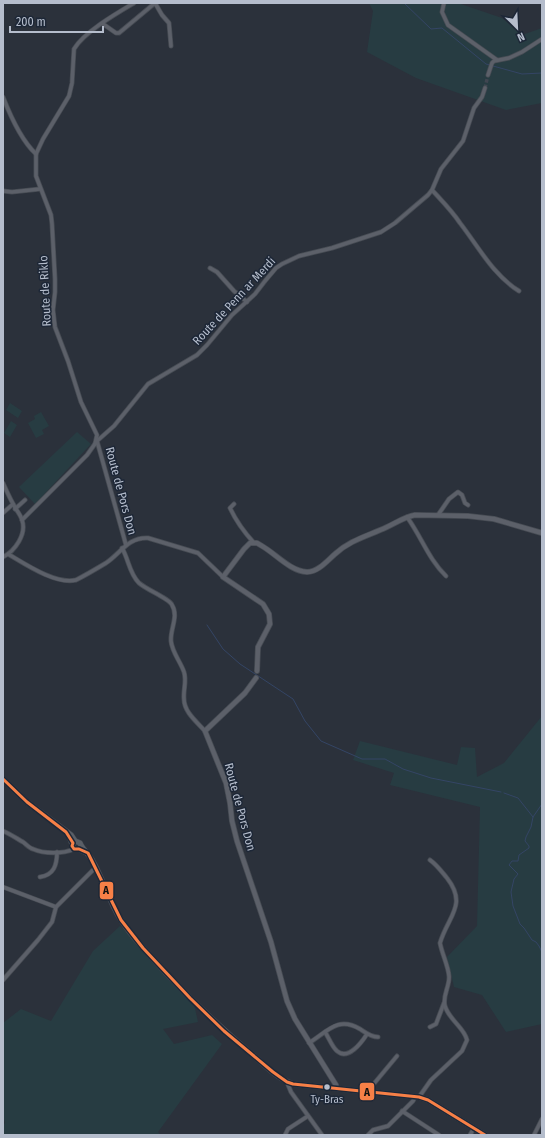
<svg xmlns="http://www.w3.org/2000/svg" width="545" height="1138" viewBox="0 0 545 1138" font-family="'Fira Sans Condensed',sans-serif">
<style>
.green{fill:#273c42}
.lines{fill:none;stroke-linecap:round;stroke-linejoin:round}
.stream{stroke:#344565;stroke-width:1}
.minor-tunnel{stroke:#404651;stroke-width:3.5;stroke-dasharray:3.5 2;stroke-linecap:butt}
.minor-casing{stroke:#474c54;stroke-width:5}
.tertiary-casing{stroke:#474c54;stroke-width:6}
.secondary-casing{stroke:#474c54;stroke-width:6}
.minor{stroke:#5c6069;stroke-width:3.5}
.tertiary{stroke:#5c6069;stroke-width:4.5}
.secondary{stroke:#5a5f67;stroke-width:5}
.bus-1-casing{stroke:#1d2737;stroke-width:6}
.bus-1{stroke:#f78047;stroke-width:3}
.bus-dot{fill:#b5bdcc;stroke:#1d2737;stroke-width:1.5}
.labels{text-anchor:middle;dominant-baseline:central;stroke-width:3;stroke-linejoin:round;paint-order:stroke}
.bus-label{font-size:11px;fill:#b5bdcc;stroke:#1d2737}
.street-label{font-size:12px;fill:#b5bdcc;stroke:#1d2737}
.line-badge{stroke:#1d2737;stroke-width:1.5}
.pale-badge-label{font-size:11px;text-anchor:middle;font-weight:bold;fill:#111}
</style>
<rect width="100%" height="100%" fill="#2b313b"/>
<g class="green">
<polygon points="369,3 458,3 502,18 522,35 542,28 542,103 506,110 416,78 367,52 373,11"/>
<polygon points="10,403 22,411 18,418 6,410"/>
<polygon points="41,412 49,426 42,430 44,434 36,438 28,423 35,419 34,416"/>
<polygon points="11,421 17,425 10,437 4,433"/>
<polygon points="77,432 91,444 35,504 19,487"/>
<polygon points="542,716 542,1024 506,1032 482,995 454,987 447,957 477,926 480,807 390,785 394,773 353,760 360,741 457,765 461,747 475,748 477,777 504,763"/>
<polygon points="120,926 192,995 198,1022 163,1029 174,1044 212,1035 222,1044 158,1132 161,1135 3,1135 3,1125 5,1123 3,1116 3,1023 21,1009 51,1021 93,951"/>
</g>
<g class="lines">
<g class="stream">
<polyline points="404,3 431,29 442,28 486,64 490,65"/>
<polyline points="493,66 522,74 542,73"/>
<polyline points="207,625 223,649 240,664 293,699 305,721 321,741 362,759 385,759 403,769 431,778 501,792"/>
<polyline points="504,793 518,798 533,817"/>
<polyline points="542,804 533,817 531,827 526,837 525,841 529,846 529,848 519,855 518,861 512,861 509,865 518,874 514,879 511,892 513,906 520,924 524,928 532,940 536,942 539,946 542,952"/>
</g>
<polyline class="minor-tunnel" points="485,88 488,75"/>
<g class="minor-casing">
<g id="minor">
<polyline points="155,3 162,15 169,23 171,46"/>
<polyline points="444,3 442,12 448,25 497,60"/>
<polyline points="103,24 116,33 119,33 155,3"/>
<polyline points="488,75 492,63 494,61 509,58 522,52 542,39"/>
<path d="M3,97C10,115 22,141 36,154"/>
<path d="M432,190C442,201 452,211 460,223C478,246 493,275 519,291"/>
<polyline points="3,191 12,192 40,189"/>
<polyline points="210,268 217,272 234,291 247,302"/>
<polyline points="97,441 126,545"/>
<path d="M95,444L97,435L81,402L68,361L55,327L53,310L55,292V279L52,224L51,215L36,176V154L43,139L69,96L72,83L74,49C84,32 117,13 134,3"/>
<path d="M3,483C7,492 11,501 16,509C18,512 21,516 22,520C27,534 15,551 3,557"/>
<path d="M234,504L230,508C236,521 244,532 254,543"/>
<polyline points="15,509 25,500"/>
<polyline points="3,513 13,504"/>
<polyline points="438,515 449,499 458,492 462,495 465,503 468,505"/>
<path d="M407,517C421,536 429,560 446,576"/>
<polyline points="22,520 87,455 97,441 114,426 148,384 197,355 207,345 232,315 255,294 265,281 276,268 282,264 299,256 332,248 381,232 395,223 428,195 432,190 441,169 463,141 474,108 482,97 485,88"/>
<path d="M122,548C129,560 129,573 139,583C147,590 170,599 172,605C179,616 170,629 171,641C172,652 180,661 184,672C187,681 183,690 184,699C184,712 197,722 205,731"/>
<path d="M8,554C25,564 56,585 76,580C86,575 96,569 106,563C121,553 128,537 148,538L198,553L223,577"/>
<path d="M3,831C10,834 16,838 23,842C26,844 29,848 33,849C44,854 63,854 74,849"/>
<path d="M40,877C54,875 57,865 57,852"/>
<polyline points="3,887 56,907"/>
<polyline points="3,980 38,940 52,922 56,907 96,867"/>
<polyline points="430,1027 436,1024 444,1003"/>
<path d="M325,1032C329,1038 332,1047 337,1051C348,1061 362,1042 367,1034"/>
<path d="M309,1043C328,1031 338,1016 360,1029C366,1033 371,1037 378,1037"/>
<polyline points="287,1082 291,1092 322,1135"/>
<polyline points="367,1092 397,1056"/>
<path d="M419,1097L431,1080L462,1051L467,1040C464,1027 449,1020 445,1006C442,996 450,986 449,976C448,965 442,954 440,943C448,916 468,905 447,878C442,872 437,865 430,860"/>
<polyline points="402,1111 439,1135"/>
<polyline points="285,1135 288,1129 308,1116"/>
<polyline points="368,1135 373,1130 388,1126 413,1101 415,1097"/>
<polyline points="470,1135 474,1128"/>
<polyline points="534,1135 542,1119"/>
</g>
</g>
<g class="tertiary-casing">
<g id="tertiary">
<path d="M257,671L258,647L270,624L269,614L263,604L223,577L244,549L250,543H257L262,546C276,554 290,571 307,572C318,572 327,561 335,554C350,540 368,536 387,527C396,523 404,517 415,515L468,516L494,519L542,533"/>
<polyline points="256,678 245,693 205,731 226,783 230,803 232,821 237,841 271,942 287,1001 295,1019 336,1085 336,1088"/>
</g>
</g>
<g class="secondary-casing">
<g id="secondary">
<polyline points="3,779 27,802 71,835 75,841"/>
<polyline points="70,838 74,849 79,849 85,852"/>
<path d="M75,841L80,843C82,849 89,854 92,860C103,879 109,901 121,920C133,939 151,956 166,973C194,1003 223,1030 254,1056C266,1066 278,1079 293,1084L419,1097L428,1100L485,1135"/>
</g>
</g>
<use href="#minor" class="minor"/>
<use href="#tertiary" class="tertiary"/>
<use href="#secondary" class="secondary"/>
<g class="bus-1-casing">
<polyline id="bus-1" points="3,779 27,802 66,832 73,843 72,846 74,849 79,849 88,853 121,920 143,948 190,998 224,1031 273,1072 287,1082 293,1084 419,1097 428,1100 485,1135"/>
</g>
<use href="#bus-1" class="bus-1"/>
</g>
<circle class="bus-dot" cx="327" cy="1087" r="3.5"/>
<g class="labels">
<g class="bus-label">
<text x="327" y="1099">Ty-Bras</text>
</g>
<g class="street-label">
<text transform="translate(45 291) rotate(-93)">Route de Riklo</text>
<text transform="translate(234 301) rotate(-47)">Route de Penn ar Merdi</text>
<text transform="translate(121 491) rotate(75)">Route de Pors Don</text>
<text transform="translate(240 807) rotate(75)">Route de Pors Don</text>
</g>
</g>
<g class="line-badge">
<rect x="99" y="881" width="15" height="19" rx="4" fill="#f78047"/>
<rect x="359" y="1082" width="16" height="19" rx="4" fill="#f78047"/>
</g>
<g class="pale-badge-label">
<text x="106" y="894">A</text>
<text x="367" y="1096">A</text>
</g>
<rect width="545" height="1138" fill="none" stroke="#b5bdcc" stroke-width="8"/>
<g transform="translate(517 28) rotate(156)" stroke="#1d2737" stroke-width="3" paint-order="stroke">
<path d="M0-3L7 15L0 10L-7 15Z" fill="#b5bdcc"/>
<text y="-6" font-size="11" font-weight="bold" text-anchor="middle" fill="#b5bdcc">N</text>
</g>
<path d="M10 26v6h93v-6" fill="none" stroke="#b5bdcc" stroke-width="2"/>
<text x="16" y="26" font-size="12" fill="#b5bdcc" stroke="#1d2737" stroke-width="3" paint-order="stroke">200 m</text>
</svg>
